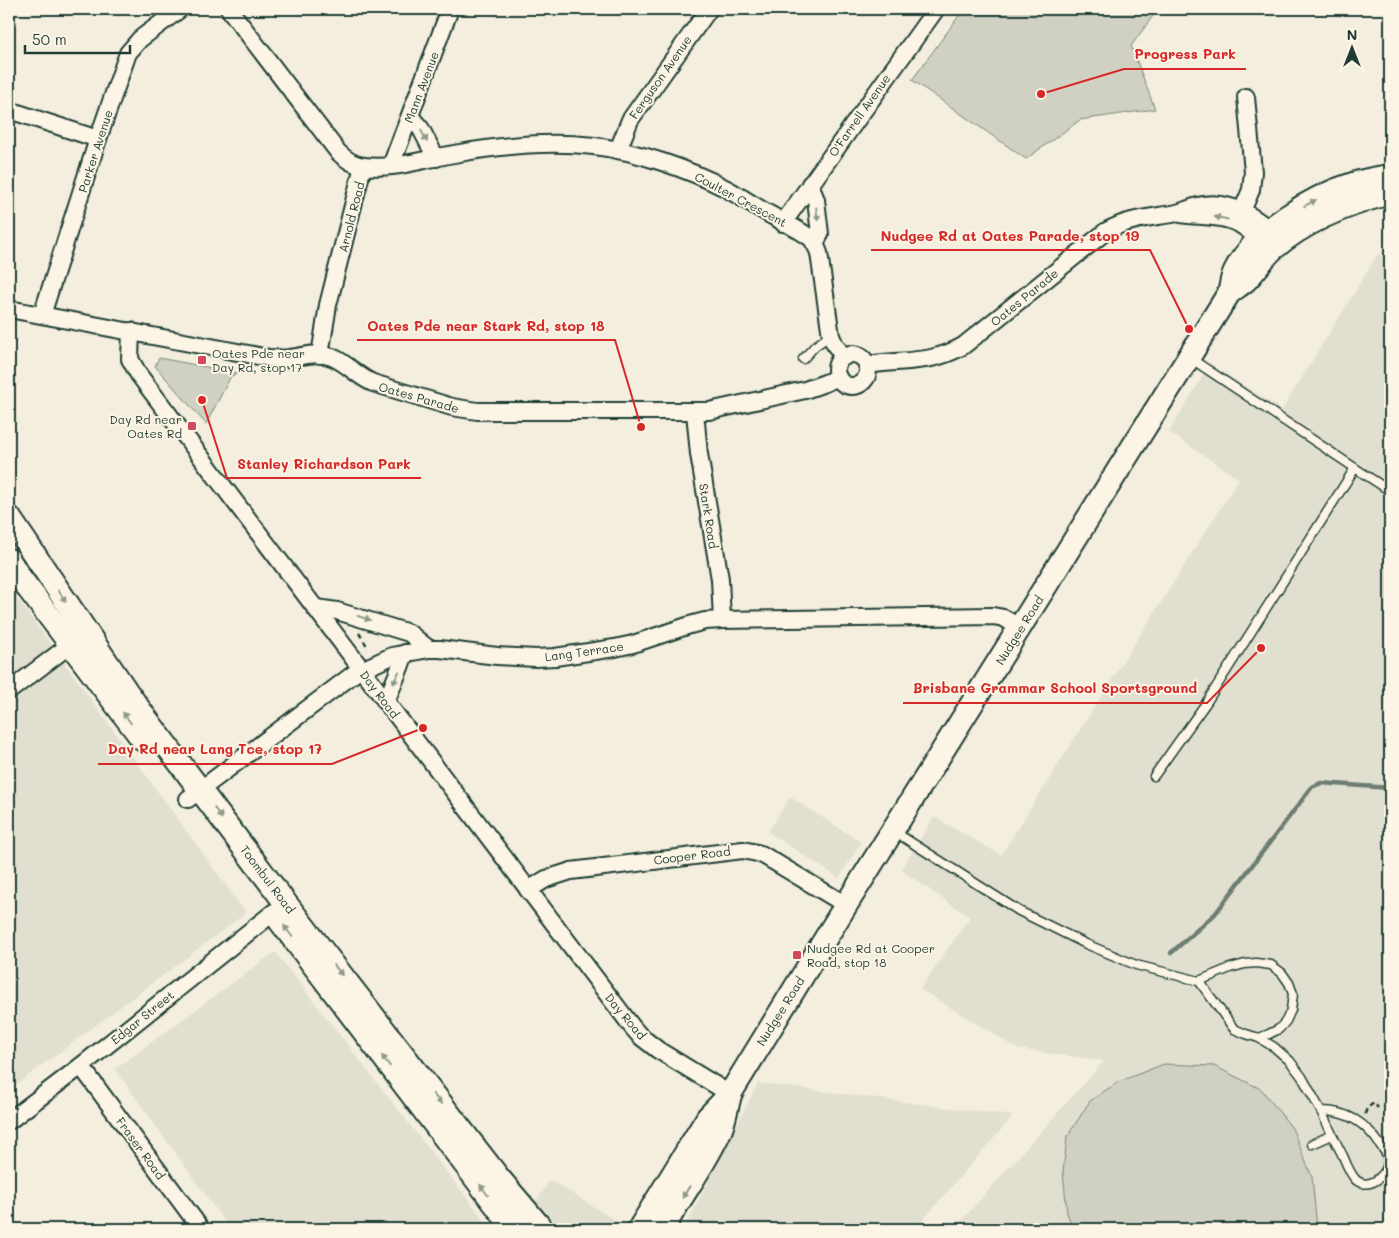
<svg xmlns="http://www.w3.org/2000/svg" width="1399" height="1238" viewBox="0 0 1399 1238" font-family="Mali,sans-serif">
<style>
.built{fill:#e1dfd0}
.green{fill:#d0d1c2;stroke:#78877b}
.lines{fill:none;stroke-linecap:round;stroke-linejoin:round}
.stream{stroke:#6c7d72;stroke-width:4.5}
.service-casing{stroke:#1f3d34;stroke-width:11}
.minor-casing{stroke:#1f3d34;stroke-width:20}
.secondary-casing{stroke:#1f3d34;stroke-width:26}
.path{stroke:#1f3d34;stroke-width:2.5;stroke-dasharray:5 4;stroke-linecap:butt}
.service{stroke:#fcf5e5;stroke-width:8}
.minor{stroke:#fcf5e5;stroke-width:16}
.secondary{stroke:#fcf5e5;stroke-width:22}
.oneway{fill:#8e998c}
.poi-dot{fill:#d1495b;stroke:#fcf5e5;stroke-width:2}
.labels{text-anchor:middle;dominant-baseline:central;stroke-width:4;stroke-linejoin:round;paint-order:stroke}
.street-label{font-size:12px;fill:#1f3d34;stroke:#fcf5e5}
.poi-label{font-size:12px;fill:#1f3d34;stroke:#fcf5e5;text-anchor:start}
.leader{fill:none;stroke:#d62828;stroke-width:2}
.callout-dot{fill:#d62828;stroke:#fcf5e5;stroke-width:2}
.callout-label{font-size:14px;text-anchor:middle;font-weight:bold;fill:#d62828;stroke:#fcf5e5;stroke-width:4;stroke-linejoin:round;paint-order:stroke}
</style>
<rect width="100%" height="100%" fill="#f3eede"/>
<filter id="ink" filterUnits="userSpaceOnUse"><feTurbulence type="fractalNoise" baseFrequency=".02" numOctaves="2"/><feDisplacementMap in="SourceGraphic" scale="10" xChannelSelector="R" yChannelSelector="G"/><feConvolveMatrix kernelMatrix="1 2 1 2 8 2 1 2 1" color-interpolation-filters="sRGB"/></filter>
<g filter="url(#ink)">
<g class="built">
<polygon points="1378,254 1390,261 1390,1229 954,1229 1104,1061 1018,1049 920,989 970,917 901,870 934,817 1001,855 1239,479 1169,432 1210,364 1282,410"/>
<polygon points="9,587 246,913 9,1090"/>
<polygon points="790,797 861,842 839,878 768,832"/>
<polygon points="275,952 491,1229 230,1229 115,1069"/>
<polygon points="758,1083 1013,1116 915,1229 684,1229"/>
<polygon points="550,1180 623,1225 621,1229 562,1229 536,1202"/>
</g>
<g class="green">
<polygon points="964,9 1158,9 1131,46 1155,109 1080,120 1026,159 912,80"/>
<polygon points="159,358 238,373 231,376 206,424 155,366"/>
<polygon points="1164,1064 1214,1066 1261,1089 1292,1128 1312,1177 1317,1229 1073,1229 1067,1213 1063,1172 1067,1137 1090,1101 1118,1082"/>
</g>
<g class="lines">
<polyline class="stream" points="1171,953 1215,914 1312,787 1321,783 1390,788"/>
<g class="service-casing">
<g id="service">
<polyline points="1190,358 1355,468"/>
<polyline points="803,359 815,346 831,335"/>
<polyline points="1154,776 1206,703 1355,468 1390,491"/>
<polyline points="895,832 1019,911 1086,944 1136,965 1199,981 1230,968 1245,964 1256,963 1271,965 1282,973 1289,983 1293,994 1291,1010 1286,1021 1279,1029 1269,1034 1259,1038"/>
<path d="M1199,981L1234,1029L1246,1034L1259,1038L1274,1047L1290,1061L1302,1077L1321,1111C1348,1111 1366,1123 1381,1146C1384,1150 1388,1155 1388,1159C1390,1174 1369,1191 1356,1180C1350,1174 1346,1163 1343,1156C1335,1141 1328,1126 1321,1111"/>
<polyline points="1312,1144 1332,1135"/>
</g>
</g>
<g class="minor-casing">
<g id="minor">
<path d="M229,9L338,152C345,159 353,165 364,166C394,170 424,159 454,154C497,146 550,141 594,146C636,151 689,169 727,189C741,197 755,206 769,214C783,222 799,229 812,239L817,248L819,253L831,336L835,345L844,357"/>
<polyline points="9,110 98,139"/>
<polyline points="410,116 421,129 436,158"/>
<polyline points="618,150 630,120 709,9"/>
<polyline points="391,166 395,155 450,9"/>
<polyline points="810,184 816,200 820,234 815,244"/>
<polyline points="1242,211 1251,190 1253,172 1246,97"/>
<path d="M1181,214C1200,217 1222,215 1239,224C1250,230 1258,239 1267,247"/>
<polyline points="783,223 936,9"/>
<path d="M9,309L269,358C276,358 283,359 289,358C306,356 315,351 332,357C347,363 358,377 373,383L452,407L477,411H709L805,390L825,383L838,377"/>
<polyline points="42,315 98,139 128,53 140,39 180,9"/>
<polyline points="131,331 130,359 139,375 633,1028 640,1036 658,1050 730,1094"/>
<circle cx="852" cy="370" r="16"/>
<polyline points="320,355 328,305 363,166"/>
<path d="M867,365C903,359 929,365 963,346L1105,232C1127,219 1148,218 1172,214C1181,213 1189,208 1198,206C1229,198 1256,217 1278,237"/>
<polyline points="695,412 699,454 720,579 722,620"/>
<polyline points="316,608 337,611 409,633 429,649"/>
<polyline points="9,691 79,638"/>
<path d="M386,702C392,686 400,670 405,653"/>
<polyline points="188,799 355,673 392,656 429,649 440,649 497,656 536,658 555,657 615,648 633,644 690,625 705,621 722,620 993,616 1004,618 1020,628"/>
<polyline points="528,890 546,879 571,871 743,850 757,853 763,855 846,905"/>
<polyline points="81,1066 201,1229"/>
<polyline points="9,1121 81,1066 274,912"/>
</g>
</g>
<g class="secondary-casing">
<g id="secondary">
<path d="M1230,290C1231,284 1232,277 1235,271C1255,231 1311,197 1353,184C1365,180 1378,178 1390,176"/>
<polyline points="9,517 127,692 145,717 284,901 498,1177 542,1229"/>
<polyline points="9,560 21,579 143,740"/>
<polyline points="280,921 514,1229"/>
<path d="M639,1229L708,1117L730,1094L846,905L1229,293C1234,289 1240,285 1245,281C1255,272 1262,259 1273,249C1306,220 1348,204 1390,193"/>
<path d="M663,1229C681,1195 706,1164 721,1129C725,1118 727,1106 730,1095"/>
</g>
</g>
<g class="path">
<polyline points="359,633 367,646"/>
<polyline points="1365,1114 1367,1108 1374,1103 1378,1108"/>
</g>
<use href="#service" class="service"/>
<use href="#minor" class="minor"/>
<use href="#secondary" class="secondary"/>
</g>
<defs><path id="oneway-solid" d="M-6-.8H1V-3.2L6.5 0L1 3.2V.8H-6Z" transform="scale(1.25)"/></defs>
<g class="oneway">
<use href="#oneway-solid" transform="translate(424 136) rotate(63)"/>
<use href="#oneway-solid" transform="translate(1310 203) rotate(-29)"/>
<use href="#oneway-solid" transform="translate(817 214) rotate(83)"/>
<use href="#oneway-solid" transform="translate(1221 218) rotate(-169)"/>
<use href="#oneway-solid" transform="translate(62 596) rotate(56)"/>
<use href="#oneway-solid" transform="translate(364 618) rotate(17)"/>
<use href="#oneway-solid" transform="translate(396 678) rotate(115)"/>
<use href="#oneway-solid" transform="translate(127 718) rotate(-127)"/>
<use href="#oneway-solid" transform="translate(218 813) rotate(53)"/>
<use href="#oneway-solid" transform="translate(288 931) rotate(-127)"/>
<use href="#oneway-solid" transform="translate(338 970) rotate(52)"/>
<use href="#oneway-solid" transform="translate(386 1061) rotate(-127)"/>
<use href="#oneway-solid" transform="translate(437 1099) rotate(52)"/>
<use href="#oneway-solid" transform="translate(484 1190) rotate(-127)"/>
<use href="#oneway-solid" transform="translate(686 1192) rotate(122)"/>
</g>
</g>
<g class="poi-dot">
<rect x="197" y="355" width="10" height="10" rx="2.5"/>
<rect x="187" y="421" width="10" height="10" rx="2.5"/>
<rect x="792" y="950" width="10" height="10" rx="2.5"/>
</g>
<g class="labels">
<g class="street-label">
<text transform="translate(660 77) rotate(-55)">Ferguson Avenue</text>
<text transform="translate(421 87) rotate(-69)">Mann Avenue</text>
<text transform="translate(859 115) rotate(-55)">O'Farrell Avenue</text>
<text transform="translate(95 151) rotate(-72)">Parker Avenue</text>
<text transform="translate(741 199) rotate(28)">Coulter Crescent</text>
<text transform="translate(351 217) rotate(-76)">Arnold Road</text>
<text transform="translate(1024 297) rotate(-39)">Oates Parade</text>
<text transform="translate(419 397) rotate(16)">Oates Parade</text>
<text transform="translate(709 516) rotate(81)">Stark Road</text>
<text transform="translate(1019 630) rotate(-58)">Nudgee Road</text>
<text transform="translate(584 651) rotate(-8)">Lang Terrace</text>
<text transform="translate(380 694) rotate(53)">Day Road</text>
<text transform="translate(692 855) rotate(-7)">Cooper Road</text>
<text transform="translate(268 879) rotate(53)">Toombul Road</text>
<text transform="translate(780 1011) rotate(-58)">Nudgee Road</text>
<text transform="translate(626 1016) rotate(50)">Day Road</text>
<text transform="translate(142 1017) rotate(-39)">Edgar Street</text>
<text transform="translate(141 1148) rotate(54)">Fraser Road</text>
</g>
<g class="poi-label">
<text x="212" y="353">Oates Pde near<tspan x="212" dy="14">Day Rd, stop 17</tspan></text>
<text x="182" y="419" text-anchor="end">Day Rd near<tspan x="182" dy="14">Oates Rd</tspan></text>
<text x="807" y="948">Nudgee Rd at Cooper<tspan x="807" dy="14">Road, stop 18</tspan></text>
</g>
</g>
<path class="leader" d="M1041 94L1124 69H1246M1189 329L1150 250H871M641 427L615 340H357M202 400L227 478H421M1261 648L1207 703H903M423 728L332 764H98"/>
<g class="callout-dot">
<circle cx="1041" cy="94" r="5"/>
<circle cx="1189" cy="329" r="5"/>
<circle cx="641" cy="427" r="5"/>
<circle cx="202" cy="400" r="5"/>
<circle cx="1261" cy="648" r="5"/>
<circle cx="423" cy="728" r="5"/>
</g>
<g class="callout-label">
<text x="1185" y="59">Progress Park</text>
<text x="1010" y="241">Nudgee Rd at Oates Parade, stop 19</text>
<text x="486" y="331">Oates Pde near Stark Rd, stop 18</text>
<text x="324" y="469">Stanley Richardson Park</text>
<text x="1055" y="693">Brisbane Grammar School Sportsground</text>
<text x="215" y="754">Day Rd near Lang Tce, stop 17</text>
</g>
<rect width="1399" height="1238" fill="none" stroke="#fcf5e5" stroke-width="30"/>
<rect x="15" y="15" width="1369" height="1208" fill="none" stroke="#1f3d34" stroke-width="2" filter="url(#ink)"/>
<g transform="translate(1352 48)" stroke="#fcf5e5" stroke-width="4" paint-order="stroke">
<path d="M0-4L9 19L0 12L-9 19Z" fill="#1f3d34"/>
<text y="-8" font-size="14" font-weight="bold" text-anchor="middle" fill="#1f3d34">N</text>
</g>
<path d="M25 45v8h105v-8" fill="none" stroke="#1f3d34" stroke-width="2.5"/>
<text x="32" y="45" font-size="15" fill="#1f3d34" stroke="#fcf5e5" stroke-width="4" paint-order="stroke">50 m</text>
</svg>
